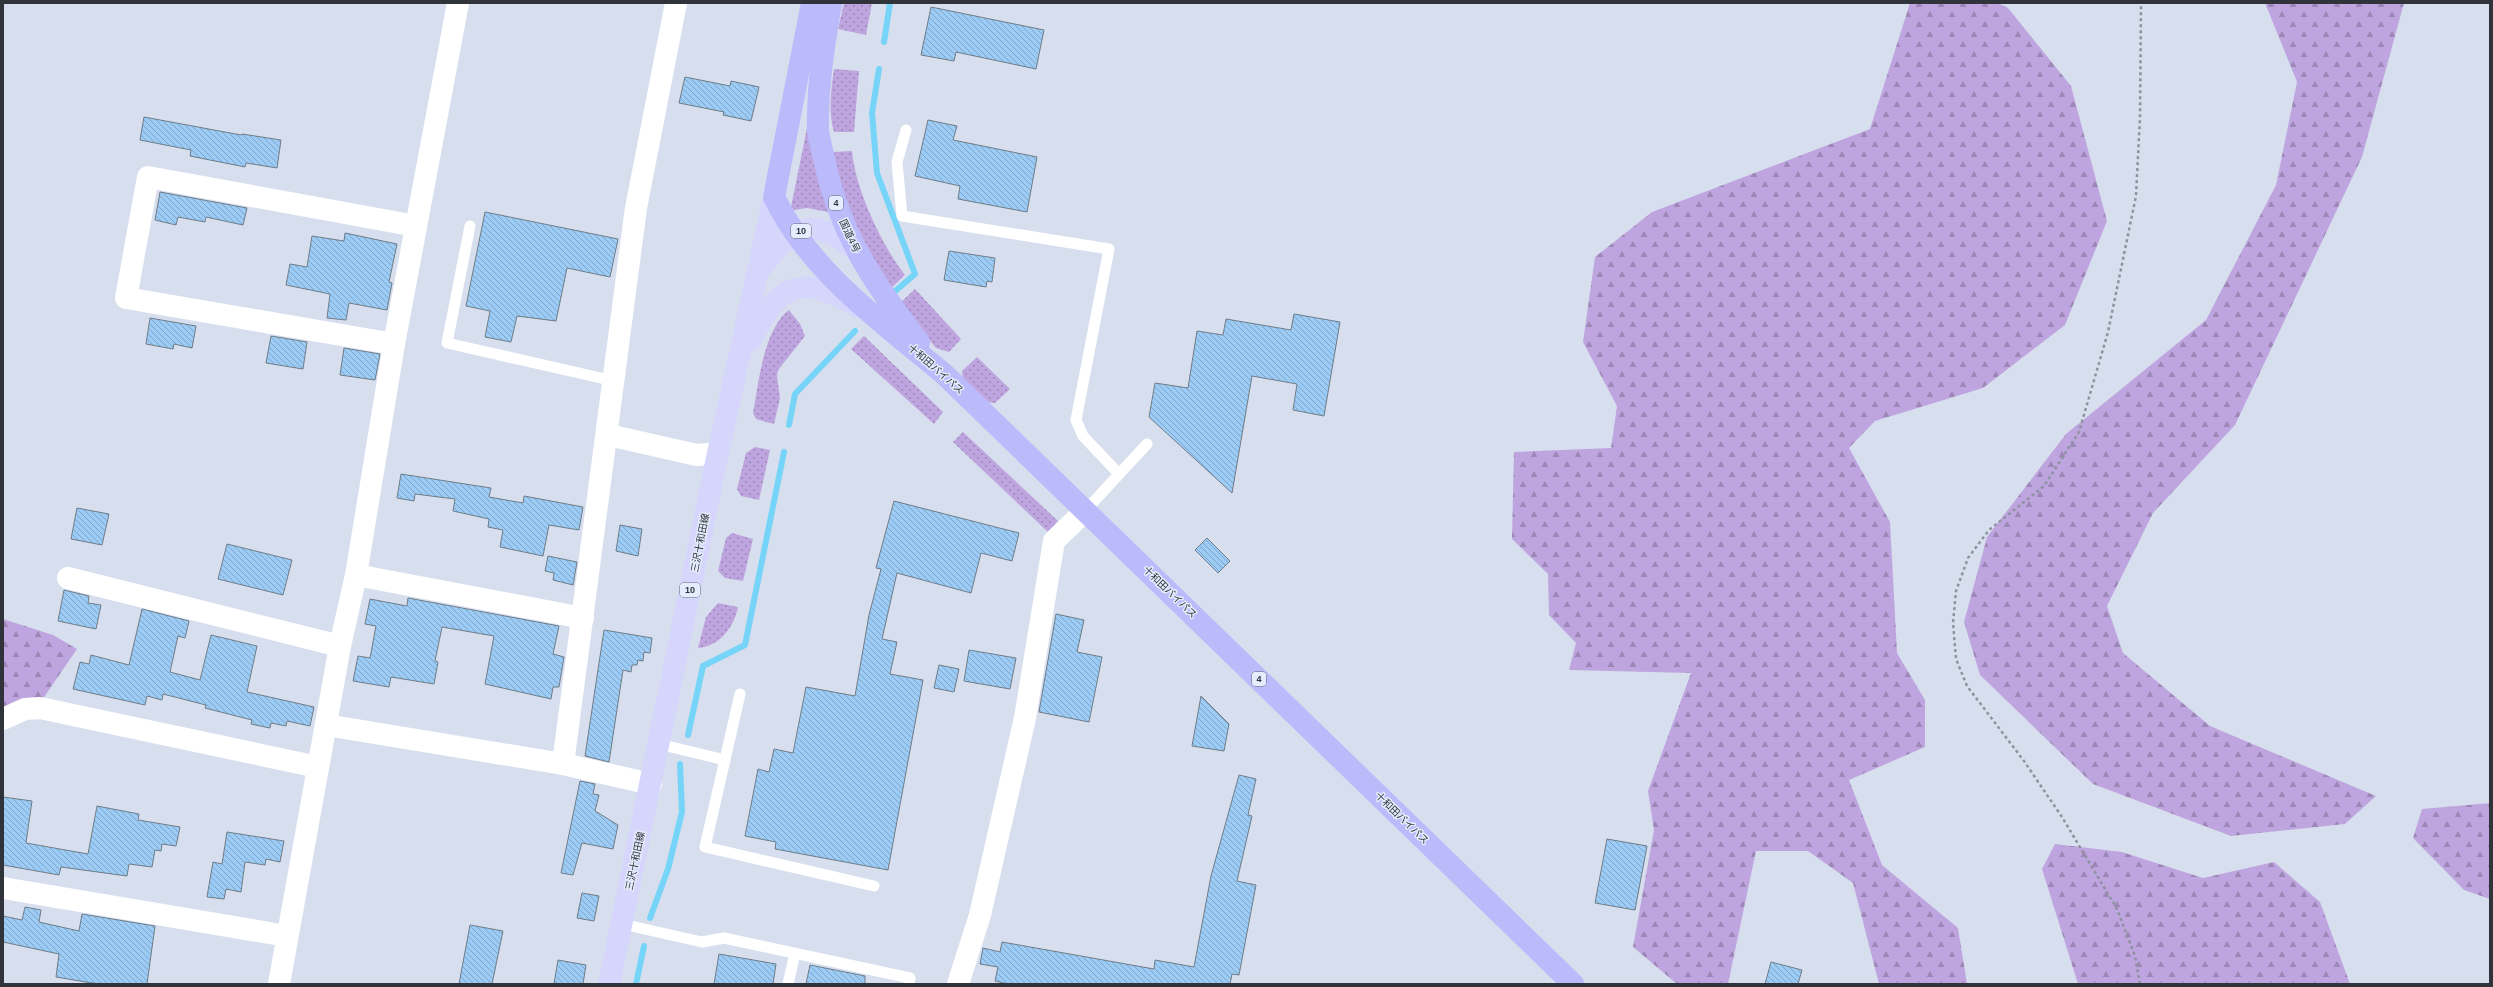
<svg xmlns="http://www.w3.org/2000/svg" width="2493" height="987" viewBox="0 0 2493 987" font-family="Helvetica,'Noto Sans JP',sans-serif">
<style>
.grass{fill:url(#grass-dots)}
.forest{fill:url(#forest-firs)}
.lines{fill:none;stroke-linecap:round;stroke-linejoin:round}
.stream{stroke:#76d4f8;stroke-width:6}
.building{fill:url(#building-back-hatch);stroke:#6e7c88}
.path{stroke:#8c929e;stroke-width:2.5;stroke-dasharray:3 3;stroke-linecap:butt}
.lane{stroke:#fff;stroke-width:11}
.street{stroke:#fff;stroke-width:22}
.primary{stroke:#d6d6fd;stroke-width:22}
.highway{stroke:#bbbafb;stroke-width:22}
.labels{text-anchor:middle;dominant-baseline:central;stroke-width:3;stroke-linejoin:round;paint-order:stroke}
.shield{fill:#e4ecfd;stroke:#666b74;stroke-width:1}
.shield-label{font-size:9px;font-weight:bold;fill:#30343a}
.street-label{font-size:10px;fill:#30343a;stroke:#e4ecfd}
</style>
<defs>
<pattern id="grass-dots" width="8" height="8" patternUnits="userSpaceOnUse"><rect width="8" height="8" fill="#bfa5df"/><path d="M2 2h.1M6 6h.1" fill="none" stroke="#9c87b6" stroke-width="1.8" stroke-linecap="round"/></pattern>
<pattern id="forest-firs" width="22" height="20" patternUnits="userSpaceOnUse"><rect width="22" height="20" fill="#bfa5df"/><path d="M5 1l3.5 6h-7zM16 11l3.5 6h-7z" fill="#9c87b6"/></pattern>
<pattern id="building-back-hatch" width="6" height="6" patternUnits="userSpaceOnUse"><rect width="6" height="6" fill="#9cccf5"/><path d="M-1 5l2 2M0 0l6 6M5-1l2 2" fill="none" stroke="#80a6c7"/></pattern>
</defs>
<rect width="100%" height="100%" fill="#d7dfef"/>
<g class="grass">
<polygon points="844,3 872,3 866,35 838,29"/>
<path d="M834,69L859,71L854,132H834C828,112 831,90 834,69Z"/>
<polygon points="807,128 828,212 807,208 794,210 791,207"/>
<path d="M852,151C855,188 882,246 905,275L890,289L847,215L833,152Z"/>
<polygon points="915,289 961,339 949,352 936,348 899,304"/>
<path d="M789,310L800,324L805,336L778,370L777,376L780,398L774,424L756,419L753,413C759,383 763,330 789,310Z"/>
<polygon points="864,336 943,412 934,424 851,349"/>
<polygon points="977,357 1010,389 995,403 987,402 963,380 962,371"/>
<polygon points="963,432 1058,521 1048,532 953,442"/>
<polygon points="755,447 770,450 759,500 741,496 737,489 746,453"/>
<polygon points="732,533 753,539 743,581 725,578 718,571 726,538"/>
<path d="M718,603L738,607C734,627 720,646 698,648L706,617Z"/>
</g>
<g class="forest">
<polygon points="1910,3 1998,3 2008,8 2071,86 2107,221 2065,325 1983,388 1875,421 1849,448 1890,522 1897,653 1925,700 1925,747 1849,780 1882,865 1958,928 1967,984 1879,984 1853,883 1808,851 1756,851 1728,984 1677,984 1633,947 1654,830 1648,791 1691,673 1569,670 1576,643 1549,615 1548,574 1512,539 1514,452 1611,448 1617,406 1583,342 1595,257 1652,212 1870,129"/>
<polygon points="2265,3 2404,3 2362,157 2235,425 2153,513 2107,606 2123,653 2210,726 2376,796 2345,824 2231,836 2093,784 1980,675 1964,622 1987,537 2066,434 2206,320 2276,185 2297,82"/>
<polygon points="3,619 53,635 77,649 42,700 3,711"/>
<polygon points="2490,803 2490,899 2464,890 2413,838 2422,809"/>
<polygon points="2055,844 2122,852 2203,878 2274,862 2320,902 2350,984 2078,984 2042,869"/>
</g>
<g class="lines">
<g class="stream">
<polyline points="884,42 890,3"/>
<polyline points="879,69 872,113 877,173 915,274 893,293"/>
<polyline points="789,425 795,394 855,331"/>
<polyline points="688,735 703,666 745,645 784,452"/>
<polyline points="650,918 668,869 682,812 680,764"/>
<polyline points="636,984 644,946"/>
</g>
</g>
<g class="building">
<polygon points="931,7 1044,30 1036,69 956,52 954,61 921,55"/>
<polygon points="685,77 730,86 731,81 759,87 751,121 723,115 724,112 679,103"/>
<polygon points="144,117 241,135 242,134 281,140 277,168 246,163 245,167 190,156 191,150 140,140"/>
<polygon points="928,120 957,126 953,140 1037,157 1027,212 958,199 960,186 915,176"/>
<polygon points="160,192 247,208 243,225 206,217 205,222 178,217 176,225 155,220"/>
<polygon points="485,212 618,239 610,277 567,268 556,321 517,316 511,342 485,337 490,311 466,306"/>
<polygon points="345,233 397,244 389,282 392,283 387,310 349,303 346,320 327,318 330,294 286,285 290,264 307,267 312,236 344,241"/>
<polygon points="949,251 995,258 992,282 987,281 986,287 944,280"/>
<polygon points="1294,314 1340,322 1324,416 1293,410 1297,384 1252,376 1232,493 1149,417 1155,383 1188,388 1197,331 1223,335 1226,319 1291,330"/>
<polygon points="150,318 196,326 192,348 174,344 173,349 146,344"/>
<polygon points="271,336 307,342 303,369 266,363"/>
<polygon points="344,348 380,354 375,380 340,375"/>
<polygon points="401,474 491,488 489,497 523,503 524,496 583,507 579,530 549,525 543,556 500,547 503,530 488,527 489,519 453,511 455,499 415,494 414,501 397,498"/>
<polygon points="894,501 1019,533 1012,561 981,553 971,593 897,573 882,639 897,642 890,674 923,680 888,870 775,849 776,842 745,836 758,769 769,772 774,749 793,753 806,687 855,696 869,615 881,569 876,568"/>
<polygon points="77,508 109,514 102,545 71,539"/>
<polygon points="620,525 642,529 638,556 616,551"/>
<polygon points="1207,538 1230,561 1218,573 1195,550"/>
<polygon points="227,544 292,560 283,595 218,579"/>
<polygon points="548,556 577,562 573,585 553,580 554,573 545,571"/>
<polygon points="64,590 89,596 88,603 101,605 96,629 58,621"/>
<polygon points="408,598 559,626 553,654 564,657 559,687 553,687 551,699 485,684 494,636 442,627 435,661 438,662 434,684 391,677 389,687 353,681 358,656 370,658 376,626 365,624 370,599 407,606"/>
<polygon points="142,609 189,621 185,638 178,636 170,672 200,680 211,635 257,646 247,692 314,707 310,726 287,721 286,726 271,723 270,728 251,724 252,720 205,708 206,705 163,694 162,700 147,696 145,705 73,689 80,662 89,664 91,655 129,665"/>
<polygon points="1056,614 1084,620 1077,652 1102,657 1089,722 1039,712"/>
<polygon points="604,630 652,638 650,653 644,652 643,661 638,660 637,665 632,665 631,672 623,670 609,762 585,756"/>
<polygon points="969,650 1016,658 1010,689 964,681"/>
<polygon points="939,665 959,669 954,692 934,688"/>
<polygon points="1201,696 1229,724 1224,751 1192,746"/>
<polygon points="1239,775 1256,779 1248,815 1252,816 1237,881 1256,885 1239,975 1232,974 1230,984 1008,984 995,981 998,967 980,964 983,948 1000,952 1002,942 1154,969 1155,960 1194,967 1211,876"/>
<polygon points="580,781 595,784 593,794 599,795 595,811 618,825 613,849 582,843 573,875 561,873"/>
<polygon points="3,797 32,801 26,843 88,854 97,806 139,814 138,820 180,827 176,846 162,844 161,851 155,850 152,867 129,864 127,876 61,867 59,875 3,865"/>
<polygon points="227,832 284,841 280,862 266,859 265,865 245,862 241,892 226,889 224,899 207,897 213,862 222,864"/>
<polygon points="1607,839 1647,846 1635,910 1595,903"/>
<polygon points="582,893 599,896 594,921 577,918"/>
<polygon points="25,907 41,910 39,922 79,931 82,914 155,926 147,984 98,984 56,977 59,954 3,942 3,916 22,920"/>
<polygon points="470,925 503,931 492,984 459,984"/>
<polygon points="719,954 776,964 773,984 714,984"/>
<polygon points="558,960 586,965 583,984 554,984"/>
<polygon points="1771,962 1802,970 1798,984 1765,984"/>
<polygon points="810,965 865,976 865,984 806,984"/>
</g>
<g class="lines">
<polyline class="path" points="2140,984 2135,956 2117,909 2062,817 2024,761 1967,686 1956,659 1953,623 1956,591 1968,558 1989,530 2044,486 2079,432 2108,332 2136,196 2140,117 2141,3"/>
<g class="lane">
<polyline points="906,130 897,162 902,216 1109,249 1076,420 1083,436 1119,474"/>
<polyline points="470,226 447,343 614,381"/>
<polyline points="1086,510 1147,444"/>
<polyline points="740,694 705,847 874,886"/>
<polyline points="659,744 725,760"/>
<polyline points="622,924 702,942 724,938 910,978 909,984"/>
<polyline points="788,984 795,953"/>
</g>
<g class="street">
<polyline points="394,344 126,298 148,177 416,226"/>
<polyline points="608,435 697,455 718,453"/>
<polyline points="356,575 583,618"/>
<polyline points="68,578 340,646"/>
<polyline points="3,719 25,709 40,708 318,767"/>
<polyline points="326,725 563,764 651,784"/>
<polyline points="563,764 636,208 676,3"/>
<polyline points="3,888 287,936"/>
<polyline points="279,984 340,646 356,575 394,344 458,3"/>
<polyline points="958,984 980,915 1025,718 1054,541 1086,510"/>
</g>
<g class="primary">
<path d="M760,269C792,227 811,214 856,250"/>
<path d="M751,340C778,283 802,273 858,307"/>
<polyline points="609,984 718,453 774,197"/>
</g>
<g class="highway">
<path d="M812,3L774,197C809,271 883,323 944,374L1573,984"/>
<path d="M831,3C824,46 817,87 818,130C819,141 823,152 825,163C840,234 875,285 919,342"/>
</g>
</g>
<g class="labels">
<g class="shield">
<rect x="829" y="196" width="14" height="14" rx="3"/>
<rect x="791" y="224" width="20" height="14" rx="3"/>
<rect x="680" y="583" width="20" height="14" rx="3"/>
<rect x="1252" y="672" width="14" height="14" rx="3"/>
</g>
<g class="shield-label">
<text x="836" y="203">4</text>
<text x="801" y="231">10</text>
<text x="690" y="590">10</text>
<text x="1259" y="679">4</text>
</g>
<g class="street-label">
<text transform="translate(850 236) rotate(65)">国道4号</text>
<text transform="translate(936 369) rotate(41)">十和田バイパス</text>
<text transform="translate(700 543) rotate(-79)">三沢十和田線</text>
<text transform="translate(1170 592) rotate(44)">十和田バイパス</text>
<text transform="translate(1402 818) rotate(44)">十和田バイパス</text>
<text transform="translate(635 861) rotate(-78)">三沢十和田線</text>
</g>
</g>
<rect width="2493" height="987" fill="none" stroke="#30343a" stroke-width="8"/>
</svg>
